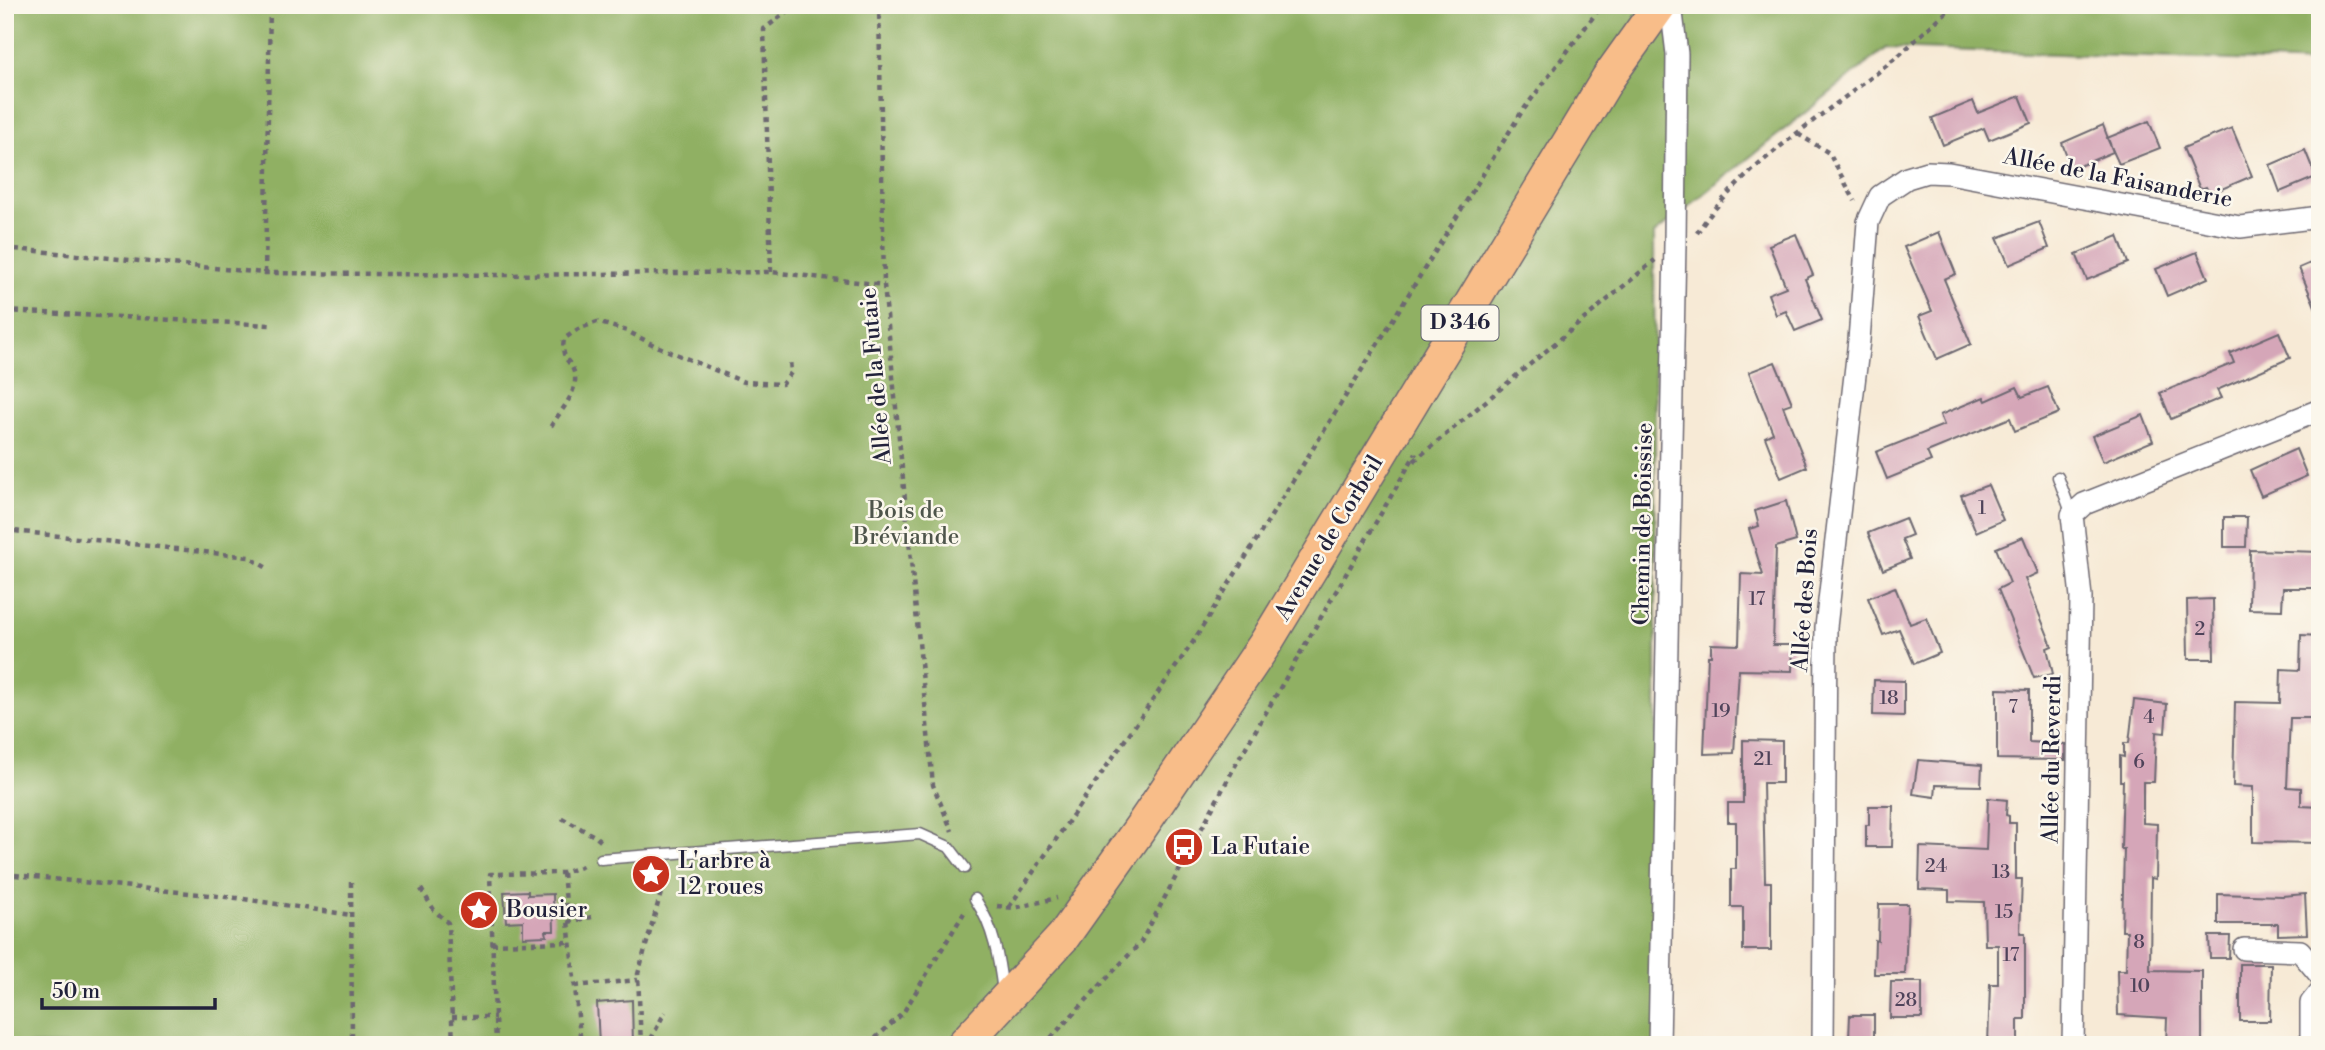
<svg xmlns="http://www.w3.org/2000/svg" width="2325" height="1050" viewBox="0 0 2325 1050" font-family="'Libre Bodoni',serif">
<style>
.forest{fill:#90b063;stroke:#59694f;stroke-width:2}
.building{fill:#d5a6b8}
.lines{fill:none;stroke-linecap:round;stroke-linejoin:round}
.service-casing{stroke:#6d6871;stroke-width:13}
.minor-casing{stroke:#6d6871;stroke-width:24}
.primary-casing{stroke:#6d6871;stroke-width:36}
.path{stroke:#6d6871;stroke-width:4.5;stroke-dasharray:5 5;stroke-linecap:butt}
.service{stroke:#fff;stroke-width:10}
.minor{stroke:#fff;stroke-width:21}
.primary{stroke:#f8bd89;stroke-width:33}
.labels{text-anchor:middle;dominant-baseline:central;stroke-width:5;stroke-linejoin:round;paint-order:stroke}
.number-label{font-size:19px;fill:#4f435a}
.shield{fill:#fbf7ec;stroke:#636270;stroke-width:2}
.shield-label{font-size:21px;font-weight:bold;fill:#22223b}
.street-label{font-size:23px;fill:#22223b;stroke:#fbf7ec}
.park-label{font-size:23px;fill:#4e554b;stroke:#fbf7ec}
.poi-label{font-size:23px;fill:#22223b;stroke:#fbf7ec;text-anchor:start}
</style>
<rect width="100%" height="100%" fill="#fbf7ec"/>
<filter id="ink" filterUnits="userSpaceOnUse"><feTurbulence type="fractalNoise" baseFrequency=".0143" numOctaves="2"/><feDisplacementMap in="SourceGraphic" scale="14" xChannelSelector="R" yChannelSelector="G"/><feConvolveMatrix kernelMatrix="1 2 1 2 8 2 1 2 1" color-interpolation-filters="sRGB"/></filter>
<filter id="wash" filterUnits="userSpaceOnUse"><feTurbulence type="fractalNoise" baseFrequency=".00686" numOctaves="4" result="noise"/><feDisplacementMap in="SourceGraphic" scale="28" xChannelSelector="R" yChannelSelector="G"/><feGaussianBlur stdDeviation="1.57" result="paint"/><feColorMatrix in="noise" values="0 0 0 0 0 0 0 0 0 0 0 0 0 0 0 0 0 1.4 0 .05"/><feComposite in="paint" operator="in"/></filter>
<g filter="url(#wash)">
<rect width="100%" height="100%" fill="#f7ead6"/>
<polygon class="forest" points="5,5 2320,5 2320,63 1886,48 1654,234 1658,1045 5,1045"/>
<g id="blocks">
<g class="building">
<polygon points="2020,96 2031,123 1989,140 1984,128 1943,145 1932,118 1973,101 1978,113"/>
<polygon points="2149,121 2160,148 2119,164 2107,138"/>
<polygon points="2103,125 2113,152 2072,169 2062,143"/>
<polygon points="2232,128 2252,176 2210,194 2206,187 2200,189 2183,148"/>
<polygon points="2305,150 2316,177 2280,192 2270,165"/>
<polygon points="2039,222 2049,248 2009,265 1997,238"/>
<polygon points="1939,232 1956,274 1944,279 1971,344 1937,359 1919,316 1932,311 1904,247"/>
<polygon points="1796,234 1813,275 1805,279 1822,320 1795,331 1786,311 1776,315 1768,294 1786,287 1769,245"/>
<polygon points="2118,236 2128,263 2087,280 2076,254"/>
<polygon points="2197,252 2208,278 2167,296 2156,269"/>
<polygon points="2320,259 2320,316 2319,316 2299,268"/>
<polygon points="2279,332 2290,358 2217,390 2221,398 2171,419 2160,393 2234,363 2230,353"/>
<polygon points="1775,362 1792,403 1783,406 1807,467 1781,478 1765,437 1773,433 1749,372"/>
<polygon points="2017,387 2022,397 2048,387 2059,413 2015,431 2010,418 1927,452 1931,461 1887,479 1876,452 1944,425 1940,415 1984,397 1986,401"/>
<polygon points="2143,415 2153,441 2103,462 2092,436"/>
<polygon points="2296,449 2307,476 2261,496 2250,470"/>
<polygon points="1988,485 2003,520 1976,532 1961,495"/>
<polygon points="1786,501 1796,541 1776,547 1773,645 1793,645 1792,671 1739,670 1734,753 1704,754 1708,656 1711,656 1711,644 1739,645 1741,574 1763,575 1749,529 1759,526 1755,511"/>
<polygon points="2224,517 2247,517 2246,547 2224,547"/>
<polygon points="1905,518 1912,535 1902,539 1910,559 1883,570 1868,533"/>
<polygon points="2023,537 2038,573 2025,579 2052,646 2047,648 2053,674 2034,678 1998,589 2010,583 1996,548"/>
<polygon points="2250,550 2320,552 2320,588 2283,588 2282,610 2249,609"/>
<polygon points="1895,587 1910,624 1926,618 1940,653 1914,664 1899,629 1883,635 1868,598"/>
<polygon points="2213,599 2214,659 2188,659 2187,600"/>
<polygon points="2301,635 2320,636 2320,718 2290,718 2287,787 2301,788 2301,806 2320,807 2320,843 2253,842 2253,787 2233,786 2235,702 2280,703 2281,669 2300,670"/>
<polygon points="1874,680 1904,681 1904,716 1873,715"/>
<polygon points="1997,689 2029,690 2029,742 2065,744 2065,760 1997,759"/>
<polygon points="2134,700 2167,704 2165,733 2156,732 2154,782 2143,782 2143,823 2157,824 2156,879 2151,878 2150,970 2202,971 2202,1045 2166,1045 2167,1018 2118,1015 2117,970 2126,970 2127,931 2122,931 2124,849 2121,849 2123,781 2120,781 2120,756 2124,757 2124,743 2129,743"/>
<polygon points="1743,740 1782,741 1782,783 1763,783 1765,882 1771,882 1771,950 1743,950 1743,907 1731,907 1731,869 1736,869 1736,822 1728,822 1728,803 1743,803"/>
<polygon points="1918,760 1982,765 1981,786 1936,785 1935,797 1913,794"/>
<polygon points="1988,798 2007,800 2006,815 2009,816 2009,823 2016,823 2016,879 2022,879 2020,933 2025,933 2025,1019 2018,1019 2018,1045 1988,1045 1990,984 1998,984 1998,945 1985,945 1984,902 1949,901 1949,890 1919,889 1920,847 1986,850"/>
<polygon points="1869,806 1893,806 1892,847 1866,847 1866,825 1869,825"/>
<polygon points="528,891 528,895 553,894 554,931 546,931 547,936 523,937 523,921 506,922 504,892"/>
<polygon points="2218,894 2282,896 2305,894 2307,934 2278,935 2278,924 2218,924"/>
<polygon points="1879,904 1908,904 1905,974 1874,974 1875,940 1878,941"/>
<polygon points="2209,936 2230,936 2229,958 2210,958"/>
<polygon points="2240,964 2271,964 2270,1021 2240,1021"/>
<polygon points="1891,982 1922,982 1922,1018 1890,1018"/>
<polygon points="632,1000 633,1045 599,1045 597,1003"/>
<polygon points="1850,1015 1874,1015 1874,1038 1849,1039"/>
</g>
</g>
</g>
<g filter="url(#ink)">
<use href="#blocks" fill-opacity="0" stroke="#6d6871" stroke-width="2"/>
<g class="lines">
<g class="service-casing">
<g id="service">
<polyline points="2058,477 2072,515"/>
<polyline points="601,859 920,834 949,847 965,868"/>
<path d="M975,899C994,927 999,959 1003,992"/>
</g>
</g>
<g class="minor-casing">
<g id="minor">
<polyline points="2244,949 2300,951 2320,975"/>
<polyline points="1659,1045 1675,243 1677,54 1671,5"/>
<polyline points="1823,1045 1826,627 1859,340 1868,222 1880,196 1907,178 1927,172 1949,173 2240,227 2320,217"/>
<polyline points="2073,1045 2081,597 2072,515 2084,504 2320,410"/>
<polyline points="2311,1045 2311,1003 2320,992"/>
</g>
</g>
<g class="primary-casing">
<polyline id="primary" points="963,1045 1063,937 1141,827 1265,644 1608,78 1660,5"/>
</g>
<g class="path">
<polyline points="879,5 884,285 933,785 952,831"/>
<polyline points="1798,134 1829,153 1855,201"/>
<path d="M1697,233C1740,167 1824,115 1886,66C1910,47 1931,24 1955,5"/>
<polyline points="5,248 265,273 505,275 771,272 884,285"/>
<polyline points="771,272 764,29 796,5"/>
<polyline points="265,273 270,5"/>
<polyline points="5,311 271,325"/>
<path d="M551,426C559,413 577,394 575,376C572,359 560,362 564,339L578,329L597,322L627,331L654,345L744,382L782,384L791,373L790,359"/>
<polyline points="1414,461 1655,260"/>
<polyline points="5,530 249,557 267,568"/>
<polyline points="562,818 596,837 603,843"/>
<polyline points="563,873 581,1045"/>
<polyline points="5,874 237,898 351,915"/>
<polyline points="351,882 352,1045"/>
<polyline points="421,889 434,910 448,923 453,1045"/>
<polyline points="997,906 1014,908 1057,898"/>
<polyline points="1009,907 1193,642 1521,113 1602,5"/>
<polyline points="568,922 592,917"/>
<polyline points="492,944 570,942"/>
<polyline points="575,986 638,980"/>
<polyline points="452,1017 495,1017"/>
<polyline points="496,1045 490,874 563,873 586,865"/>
<polyline points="641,1045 638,974 668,868"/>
<polyline points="643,1045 651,1039 665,1012"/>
<polyline points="868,1045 903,1013 964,913"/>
<polyline points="1044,1045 1141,942 1235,766 1416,453"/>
</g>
<use href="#service" class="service"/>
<use href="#minor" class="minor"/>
<use href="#primary" class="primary"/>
</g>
</g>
<defs>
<g id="bus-disc" transform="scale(2.0125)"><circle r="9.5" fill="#c8321e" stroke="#fbf7ec"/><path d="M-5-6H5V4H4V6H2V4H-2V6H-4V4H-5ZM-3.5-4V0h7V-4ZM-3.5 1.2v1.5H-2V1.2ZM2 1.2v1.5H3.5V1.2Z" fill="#fff"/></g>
<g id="sight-disc" transform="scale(2.0125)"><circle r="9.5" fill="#c8321e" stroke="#fbf7ec"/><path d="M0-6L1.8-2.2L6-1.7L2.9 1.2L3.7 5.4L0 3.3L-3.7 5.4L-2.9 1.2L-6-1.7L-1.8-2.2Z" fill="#fff"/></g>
</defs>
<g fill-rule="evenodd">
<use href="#bus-disc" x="1184" y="847"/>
<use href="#sight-disc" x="651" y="874"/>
<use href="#sight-disc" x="479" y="910"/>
</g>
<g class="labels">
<g class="number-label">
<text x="1982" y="508">1</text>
<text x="1757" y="599">17</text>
<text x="2200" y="629">2</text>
<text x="1889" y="698">18</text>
<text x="2013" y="707">7</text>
<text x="1721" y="711">19</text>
<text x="2149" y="717">4</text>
<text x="1763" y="759">21</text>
<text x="2139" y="762">6</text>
<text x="1936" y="866">24</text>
<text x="2001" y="872">13</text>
<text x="2004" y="912">15</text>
<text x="2139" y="942">8</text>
<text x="2011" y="955">17</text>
<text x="2140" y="986">10</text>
<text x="1906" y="1000">28</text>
</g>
<rect class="shield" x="1421.5" y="305.5" width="77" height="35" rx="5"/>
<g class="shield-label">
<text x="1460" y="323">D 346</text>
</g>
<g class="street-label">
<text transform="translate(2118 178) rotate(11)">Allée de la Faisanderie</text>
<text transform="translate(876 376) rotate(-95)">Allée de la Futaie</text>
<text transform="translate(1643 524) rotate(-89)">Chemin de Boissise</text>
<text transform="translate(1329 538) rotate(-59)">Avenue de Corbeil</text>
<text transform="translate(1805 600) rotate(-86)">Allée des Bois</text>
<text transform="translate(2052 759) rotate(-89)">Allée du Reverdi</text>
</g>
<g class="park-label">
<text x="906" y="511">Bois de<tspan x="906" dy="26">Bréviande</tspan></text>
</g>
<g class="poi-label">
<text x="1211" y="847">La Futaie</text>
<text x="678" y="861">L'arbre à<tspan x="678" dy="26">12 roues</tspan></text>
<text x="506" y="910">Bousier</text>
</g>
</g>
<rect width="2325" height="1050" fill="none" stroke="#fbf7ec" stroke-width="28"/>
<path d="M42 998v10h173v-10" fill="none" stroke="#22223b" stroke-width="3.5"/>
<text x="52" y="998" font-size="21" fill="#22223b" stroke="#fbf7ec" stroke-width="5" paint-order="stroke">50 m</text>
</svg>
